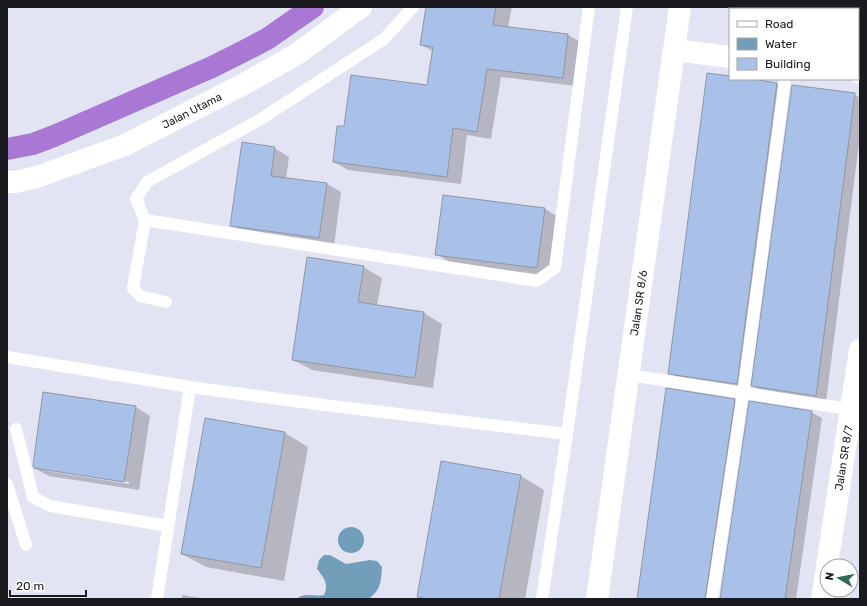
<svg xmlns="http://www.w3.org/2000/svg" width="867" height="606" viewBox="0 0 867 606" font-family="Rubik,sans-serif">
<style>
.water{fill:#729eba}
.shadow{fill:#0003;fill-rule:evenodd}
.building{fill:#a9c1e9;stroke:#8f96a3}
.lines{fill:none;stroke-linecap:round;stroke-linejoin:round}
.lane{stroke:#fff;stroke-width:12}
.street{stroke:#fff;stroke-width:22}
.secondary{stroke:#fff;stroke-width:22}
.highway{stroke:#a878d4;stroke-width:22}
.labels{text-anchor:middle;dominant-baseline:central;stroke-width:3;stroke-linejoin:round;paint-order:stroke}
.street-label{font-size:11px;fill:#19191e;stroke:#fff}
</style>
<rect width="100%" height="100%" fill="#e3e4f3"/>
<g class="water">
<circle cx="351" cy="540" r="13"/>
<path d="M324,555H330L346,564L370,560L377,561L382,567C381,581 381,591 368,599H297C303,592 315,597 324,595C329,584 324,578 317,569L319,560Z"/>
</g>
<g class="shadow">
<polygon points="427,7 512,7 508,27 568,35 582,43 577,86 501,77 491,139 467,135 461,184 348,170 334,162 345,127 428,86 434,52 421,45"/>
<polygon points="730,78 730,79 741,79 777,84 787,90 747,389 680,379 670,373"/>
<polygon points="854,94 860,98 860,136 826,402 763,392 753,386"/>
<polygon points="274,148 289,157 286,179 327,184 341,192 334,246 246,234 231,225"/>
<polygon points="444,196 545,209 560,218 552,276 451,263 436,254"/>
<polygon points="363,267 382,278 377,306 424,313 442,324 433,388 312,370 293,360"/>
<polygon points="734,400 744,406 715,599 638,599"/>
<path d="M136,407L150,416L139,490L49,476L34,468ZM48,470L129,482V484L47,471Z"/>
<polygon points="811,412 822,418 796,599 721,599"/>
<polygon points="285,433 308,447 284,581 206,567 182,554"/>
<polygon points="521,476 544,490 525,599 423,599 418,596"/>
<polygon points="182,595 206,599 182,599"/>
</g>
<g class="building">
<polygon points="426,7 496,7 493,25 568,34 563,78 487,69 477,132 453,128 447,177 333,162 337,126 344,126 351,75 427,85 433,47 420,45"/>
<polygon points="707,73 730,76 730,79 752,79 777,83 737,384 668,374"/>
<polygon points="792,85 855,93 816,396 751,386"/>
<polygon points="242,142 275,147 271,176 327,183 319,238 230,226"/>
<polygon points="443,195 545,208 537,268 435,255"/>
<polygon points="307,257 364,266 358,302 424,312 415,378 292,360"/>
<polygon points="666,388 735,399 705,599 637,599"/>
<polygon points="43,392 136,406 124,482 34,468 33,465"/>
<polygon points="749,401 812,411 785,599 720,599"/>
<polygon points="205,418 285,432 261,568 181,554"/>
<polygon points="441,461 521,475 499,599 428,599 417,597"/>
</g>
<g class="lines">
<g class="lane">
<polyline points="145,220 537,281 555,268 589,7"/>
<polyline points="166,302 140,296 133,288 145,220 136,199 147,182 261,119 384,39 413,7"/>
<polyline points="7,357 190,387 324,405 567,434"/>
<polyline points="629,375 855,410"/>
<polyline points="16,429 33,497 50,506 168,526"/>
<polyline points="7,484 26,545"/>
<polyline points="157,599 190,387"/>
<polyline points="542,599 567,434 627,7"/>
<polyline points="712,599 743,393 785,79"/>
</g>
<g class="street">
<polyline points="675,50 730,57"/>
<polyline points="858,72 860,73"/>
<polyline points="827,566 860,350"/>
<polyline points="597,599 680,7"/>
<polyline points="822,599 827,568"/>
</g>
<polyline class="secondary" points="7,182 15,182 37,177 125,145 244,84 297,54 361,7"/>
<polyline class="highway" points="7,149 33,144 54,136 212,67 242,52 267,39 313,7"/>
</g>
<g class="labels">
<g class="street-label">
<text transform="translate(192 111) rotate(-27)">Jalan Utama</text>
<text transform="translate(639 303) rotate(-82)">Jalan SR 8/6</text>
<text transform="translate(844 458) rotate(-81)">Jalan SR 8/7</text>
</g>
</g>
<rect width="867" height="606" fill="none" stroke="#19191e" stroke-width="16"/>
<rect x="729" y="8" width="130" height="72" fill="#ffffff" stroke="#a3a3a5"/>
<rect x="737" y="21" width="20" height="6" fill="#ffffff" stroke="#a3a3a5"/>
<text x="765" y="28" font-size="12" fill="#19191e">Road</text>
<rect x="737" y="38" width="20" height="12" fill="#729eba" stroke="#a3a3a5"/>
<text x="765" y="48" font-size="12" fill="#19191e">Water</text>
<rect x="737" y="58" width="20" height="12" fill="#a9c1e9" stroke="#a3a3a5"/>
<text x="765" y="68" font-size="12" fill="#19191e">Building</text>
<g transform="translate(839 578) rotate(280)"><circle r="19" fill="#ffffff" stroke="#a3a3a5"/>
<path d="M0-3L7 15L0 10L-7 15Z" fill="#326c56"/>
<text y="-6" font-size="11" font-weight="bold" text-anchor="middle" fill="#19191e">N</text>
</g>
<path d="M10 590v6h76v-6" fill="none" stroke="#19191e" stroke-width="2"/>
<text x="16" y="590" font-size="12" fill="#19191e" stroke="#ffffff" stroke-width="3" paint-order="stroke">20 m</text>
</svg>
